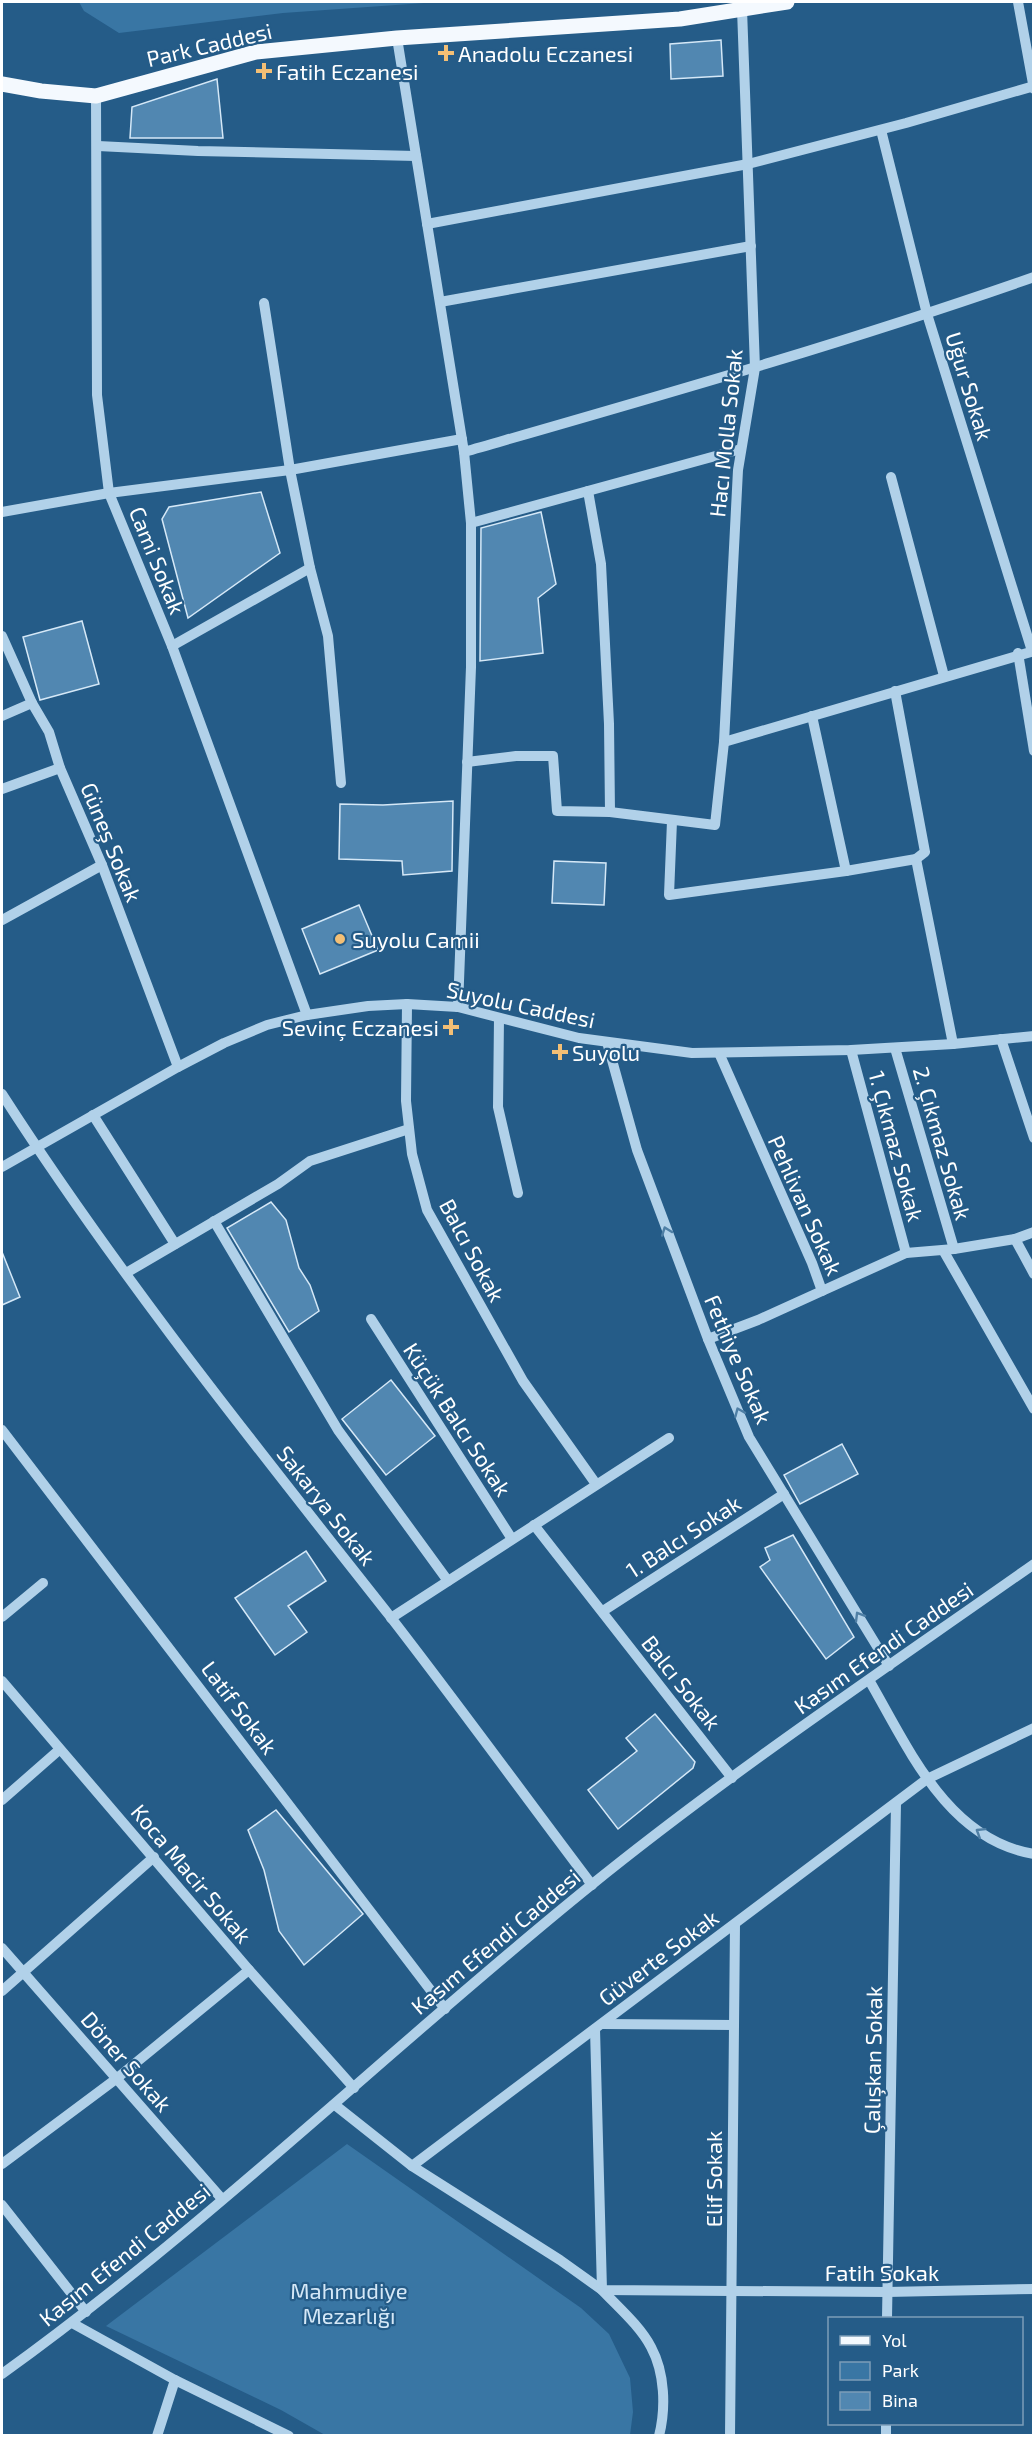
<svg xmlns="http://www.w3.org/2000/svg" width="1035" height="2437" viewBox="0 0 1035 2437" font-family="'Exo 2',sans-serif">
<style>
.green{fill:#3976a4}
.building{fill:#5187b1;stroke:#d5e8f7;stroke-width:1.5}
.lines{fill:none;stroke-linecap:round;stroke-linejoin:round}
.minor{stroke:#b1d1e9;stroke-width:10}
.major{stroke:#f4f9fe;stroke-width:15}
.oneway{stroke:#4f7fa5}
.poi-dot{fill:#f3bf75;stroke:#255c88;stroke-width:2}
.labels{text-anchor:middle;dominant-baseline:central;stroke-width:4.5;stroke-linejoin:round;paint-order:stroke}
.street-label{font-size:22px;fill:#fff;stroke:#255c88}
.poi-label{font-size:22px;fill:#fff;stroke:#255c88;text-anchor:start}
.park-label{font-size:22px;fill:#d5e8f7;stroke:#255c88}
</style>
<rect width="100%" height="100%" fill="#255c88"/>
<g class="green">
<polygon points="79,2 438,2 283,13 119,33 84,11"/>
<polygon points="347,2144 581,2308 609,2334 630,2378 633,2412 630,2435 325,2435 281,2410 106,2326"/>
</g>
<g class="building">
<polygon points="721,40 723,76 671,79 670,44"/>
<polygon points="217,79 223,138 130,138 132,107"/>
<polygon points="261,492 280,553 188,618 162,519 169,507"/>
<polygon points="541,512 556,584 538,598 543,653 480,661 481,528"/>
<polygon points="82,621 99,684 40,700 23,637"/>
<polygon points="453,801 452,871 403,875 402,861 339,859 340,804 383,805"/>
<polygon points="554,861 606,863 604,905 552,903"/>
<polygon points="359,905 378,950 320,974 302,929"/>
<polygon points="271,1202 286,1220 299,1268 310,1285 319,1311 289,1332 227,1228"/>
<polygon points="2,1252 20,1297 2,1305"/>
<polygon points="391,1380 435,1436 386,1475 342,1419"/>
<polygon points="842,1444 858,1474 800,1504 784,1475"/>
<polygon points="793,1535 854,1637 826,1659 760,1567 770,1560 765,1548"/>
<polygon points="306,1551 326,1581 288,1606 307,1632 275,1655 235,1598"/>
<polygon points="655,1714 695,1762 693,1768 618,1829 588,1790 637,1751 626,1738"/>
<polygon points="276,1810 363,1914 304,1965 279,1931 264,1870 248,1830"/>
</g>
<g class="lines">
<g class="minor">
<polyline points="1018,2 1034,89"/>
<polyline points="397,38 464,452 471,523 471,667 458,1007"/>
<polyline points="96,96 97,395 109,493 172,646 307,1015"/>
<polyline points="881,130 927,314 1032,651"/>
<polyline points="98,146 198,151 416,156"/>
<polyline points="427,224 748,164 906,123 1034,86"/>
<polyline points="440,302 751,246"/>
<polyline points="264,303 290,470 310,568 328,636 341,783"/>
<path d="M464,452C655,397 846,343 1034,277"/>
<polyline points="891,477 944,676"/>
<polyline points="588,491 601,564 609,724 610,812"/>
<polyline points="2,512 109,493 290,470 462,439"/>
<polyline points="471,523 741,449"/>
<polyline points="2,636 32,703 49,732 60,768 102,865 178,1067"/>
<polyline points="172,646 310,568"/>
<polyline points="1018,653 1034,751"/>
<polyline points="2,716 32,703"/>
<polyline points="812,716 846,871"/>
<polyline points="724,742 1034,651"/>
<polyline points="467,762 516,756 553,756 557,811 610,812 715,825 724,742 738,470 755,368 742,9"/>
<polyline points="2,789 60,768"/>
<polyline points="672,821 669,895 846,871 916,859 925,852 895,691"/>
<polyline points="916,859 953,1044"/>
<polyline points="2,920 102,865"/>
<polyline points="407,1004 406,1101 412,1154 427,1210 523,1381 596,1484"/>
<polyline points="499,1018 498,1107 518,1193"/>
<polyline points="1001,1039 1034,1138"/>
<polyline points="607,1042 637,1150 708,1339 749,1437 889,1666"/>
<polyline points="895,1048 954,1249"/>
<polyline points="851,1050 906,1253"/>
<path d="M2,1094C119,1276 255,1445 389,1615C458,1704 524,1795 592,1885"/>
<polyline points="93,1115 175,1244"/>
<polyline points="2,1167 178,1067 224,1043 267,1025 307,1015 368,1006 407,1004 458,1007 579,1038 692,1053 851,1050 953,1044 1034,1036"/>
<polyline points="214,1221 338,1430 448,1581"/>
<polyline points="1034,1232 1015,1239 1034,1274"/>
<polyline points="943,1250 1034,1409"/>
<polyline points="126,1273 278,1184 310,1161 409,1129"/>
<polyline points="822,1291 906,1253 954,1249 1015,1239"/>
<polyline points="371,1319 512,1539"/>
<polyline points="708,1339 758,1320 822,1291 812,1263 719,1053"/>
<polyline points="2,1430 445,2009"/>
<polyline points="534,1525 732,1778"/>
<polyline points="603,1611 784,1494"/>
<polyline points="2,1617 43,1583"/>
<polyline points="391,1618 669,1438"/>
<path d="M869,1680C908,1747 947,1840 1034,1854"/>
<polyline points="2,1681 249,1970 354,2088"/>
<polyline points="2,1800 59,1750"/>
<polyline points="2,1948 222,2199"/>
<polyline points="2,1991 154,1857"/>
<polyline points="602,2024 734,2025"/>
<path d="M595,2029L602,2290C619,2308 640,2326 651,2347C665,2373 666,2408 659,2436"/>
<polyline points="335,2105 412,2166 560,2260 602,2290 887,2292 1034,2289"/>
<polyline points="2,2164 116,2079 249,1970"/>
<polyline points="412,2166 927,1779 1034,1728"/>
<polyline points="2,2205 86,2312"/>
<polyline points="887,2318 896,1803"/>
<polyline points="72,2323 175,2380 289,2436"/>
<path d="M2,2374C209,2225 392,2046 590,1886C732,1771 885,1669 1034,1564"/>
<polyline points="157,2436 175,2380"/>
<polyline points="730,2436 735,1924"/>
<polyline points="886,2436 886,2424"/>
</g>
<polyline class="major" points="2,84 41,91 96,96 256,52 397,38 680,19 787,2"/>
</g>
<defs><path id="oneway-chevron" d="M-2-3.5L2.5 0L-2 3.5" fill="none" stroke-width="1.6" stroke-linecap="round" stroke-linejoin="round" transform="scale(1.5)"/></defs>
<g class="oneway">
<use href="#oneway-chevron" transform="translate(666 1231) rotate(-110)"/>
<use href="#oneway-chevron" transform="translate(739 1412) rotate(-113)"/>
<use href="#oneway-chevron" transform="translate(859 1616) rotate(-121)"/>
<use href="#oneway-chevron" transform="translate(980 1832) rotate(-148)"/>
</g>
<g class="poi-dot">
<path d="M443 44h6v6h6v6h-6v6h-6v-6h-6v-6h6z"/>
<path d="M261 62h6v6h6v6h-6v6h-6v-6h-6v-6h6z"/>
<circle cx="340" cy="939" r="6"/>
<path d="M448 1018h6v6h6v6h-6v6h-6v-6h-6v-6h6z"/>
<path d="M557 1043h6v6h6v6h-6v6h-6v-6h-6v-6h6z"/>
</g>
<g class="labels">
<g class="street-label">
<text transform="translate(209 44) rotate(-13)">Park Caddesi</text>
<text transform="translate(970 386) rotate(73)">Uğur Sokak</text>
<text transform="translate(725 433) rotate(-84)">Hacı Molla Sokak</text>
<text transform="translate(158 560) rotate(68)">Cami Sokak</text>
<text transform="translate(112 842) rotate(68)">Güneş Sokak</text>
<text transform="translate(521 1004) rotate(12)">Suyolu Caddesi</text>
<text transform="translate(943 1143) rotate(74)">2. Çıkmaz Sokak</text>
<text transform="translate(897 1146) rotate(75)">1. Çıkmaz Sokak</text>
<text transform="translate(806 1205) rotate(66)">Pehlivan Sokak</text>
<text transform="translate(473 1250) rotate(62)">Balcı Sokak</text>
<text transform="translate(739 1359) rotate(67)">Fethiye Sokak</text>
<text transform="translate(458 1419) rotate(57)">Küçük Balcı Sokak</text>
<text transform="translate(327 1505) rotate(52)">Sakarya Sokak</text>
<text transform="translate(683 1536) rotate(-33)">1. Balcı Sokak</text>
<text transform="translate(883 1647) rotate(-35)">Kasım Efendi Caddesi</text>
<text transform="translate(682 1682) rotate(52)">Balcı Sokak</text>
<text transform="translate(240 1707) rotate(53)">Latif Sokak</text>
<text transform="translate(192 1873) rotate(50)">Koca Macir Sokak</text>
<text transform="translate(495 1941) rotate(-40)">Kasım Efendi Caddesi</text>
<text transform="translate(658 1957) rotate(-37)">Güverte Sokak</text>
<text transform="translate(872 2060) rotate(-89)">Çalışkan Sokak</text>
<text transform="translate(127 2061) rotate(49)">Döner Sokak</text>
<text transform="translate(713 2179) rotate(-90)">Elif Sokak</text>
<text transform="translate(124 2254) rotate(-39)">Kasım Efendi Caddesi</text>
<text x="882" y="2272">Fatih Sokak</text>
</g>
<g class="poi-label">
<text x="458" y="53">Anadolu Eczanesi</text>
<text x="276" y="71">Fatih Eczanesi</text>
<text x="352" y="939">Suyolu Camii</text>
<text x="439" y="1027" text-anchor="end">Sevinç Eczanesi</text>
<text x="572" y="1052">Suyolu</text>
</g>
<g class="park-label">
<text x="349" y="2290">Mahmudiye<tspan x="349" dy="25">Mezarlığı</tspan></text>
</g>
</g>
<rect width="1035" height="2437" fill="none" stroke="#ffffff" stroke-width="6"/>
<rect x="828" y="2317" width="195" height="108" fill="#255c88" stroke="#7c9db8" stroke-width="1.5"/>
<rect x="840" y="2336" width="30" height="9" fill="#f4f9fe" stroke="#7c9db8" stroke-width="1.5"/>
<text x="882" y="2347" font-size="18" fill="#ffffff">Yol</text>
<rect x="840" y="2362" width="30" height="18" fill="#3976a4" stroke="#7c9db8" stroke-width="1.5"/>
<text x="882" y="2377" font-size="18" fill="#ffffff">Park</text>
<rect x="840" y="2392" width="30" height="18" fill="#5187b1" stroke="#7c9db8" stroke-width="1.5"/>
<text x="882" y="2407" font-size="18" fill="#ffffff">Bina</text>
</svg>
